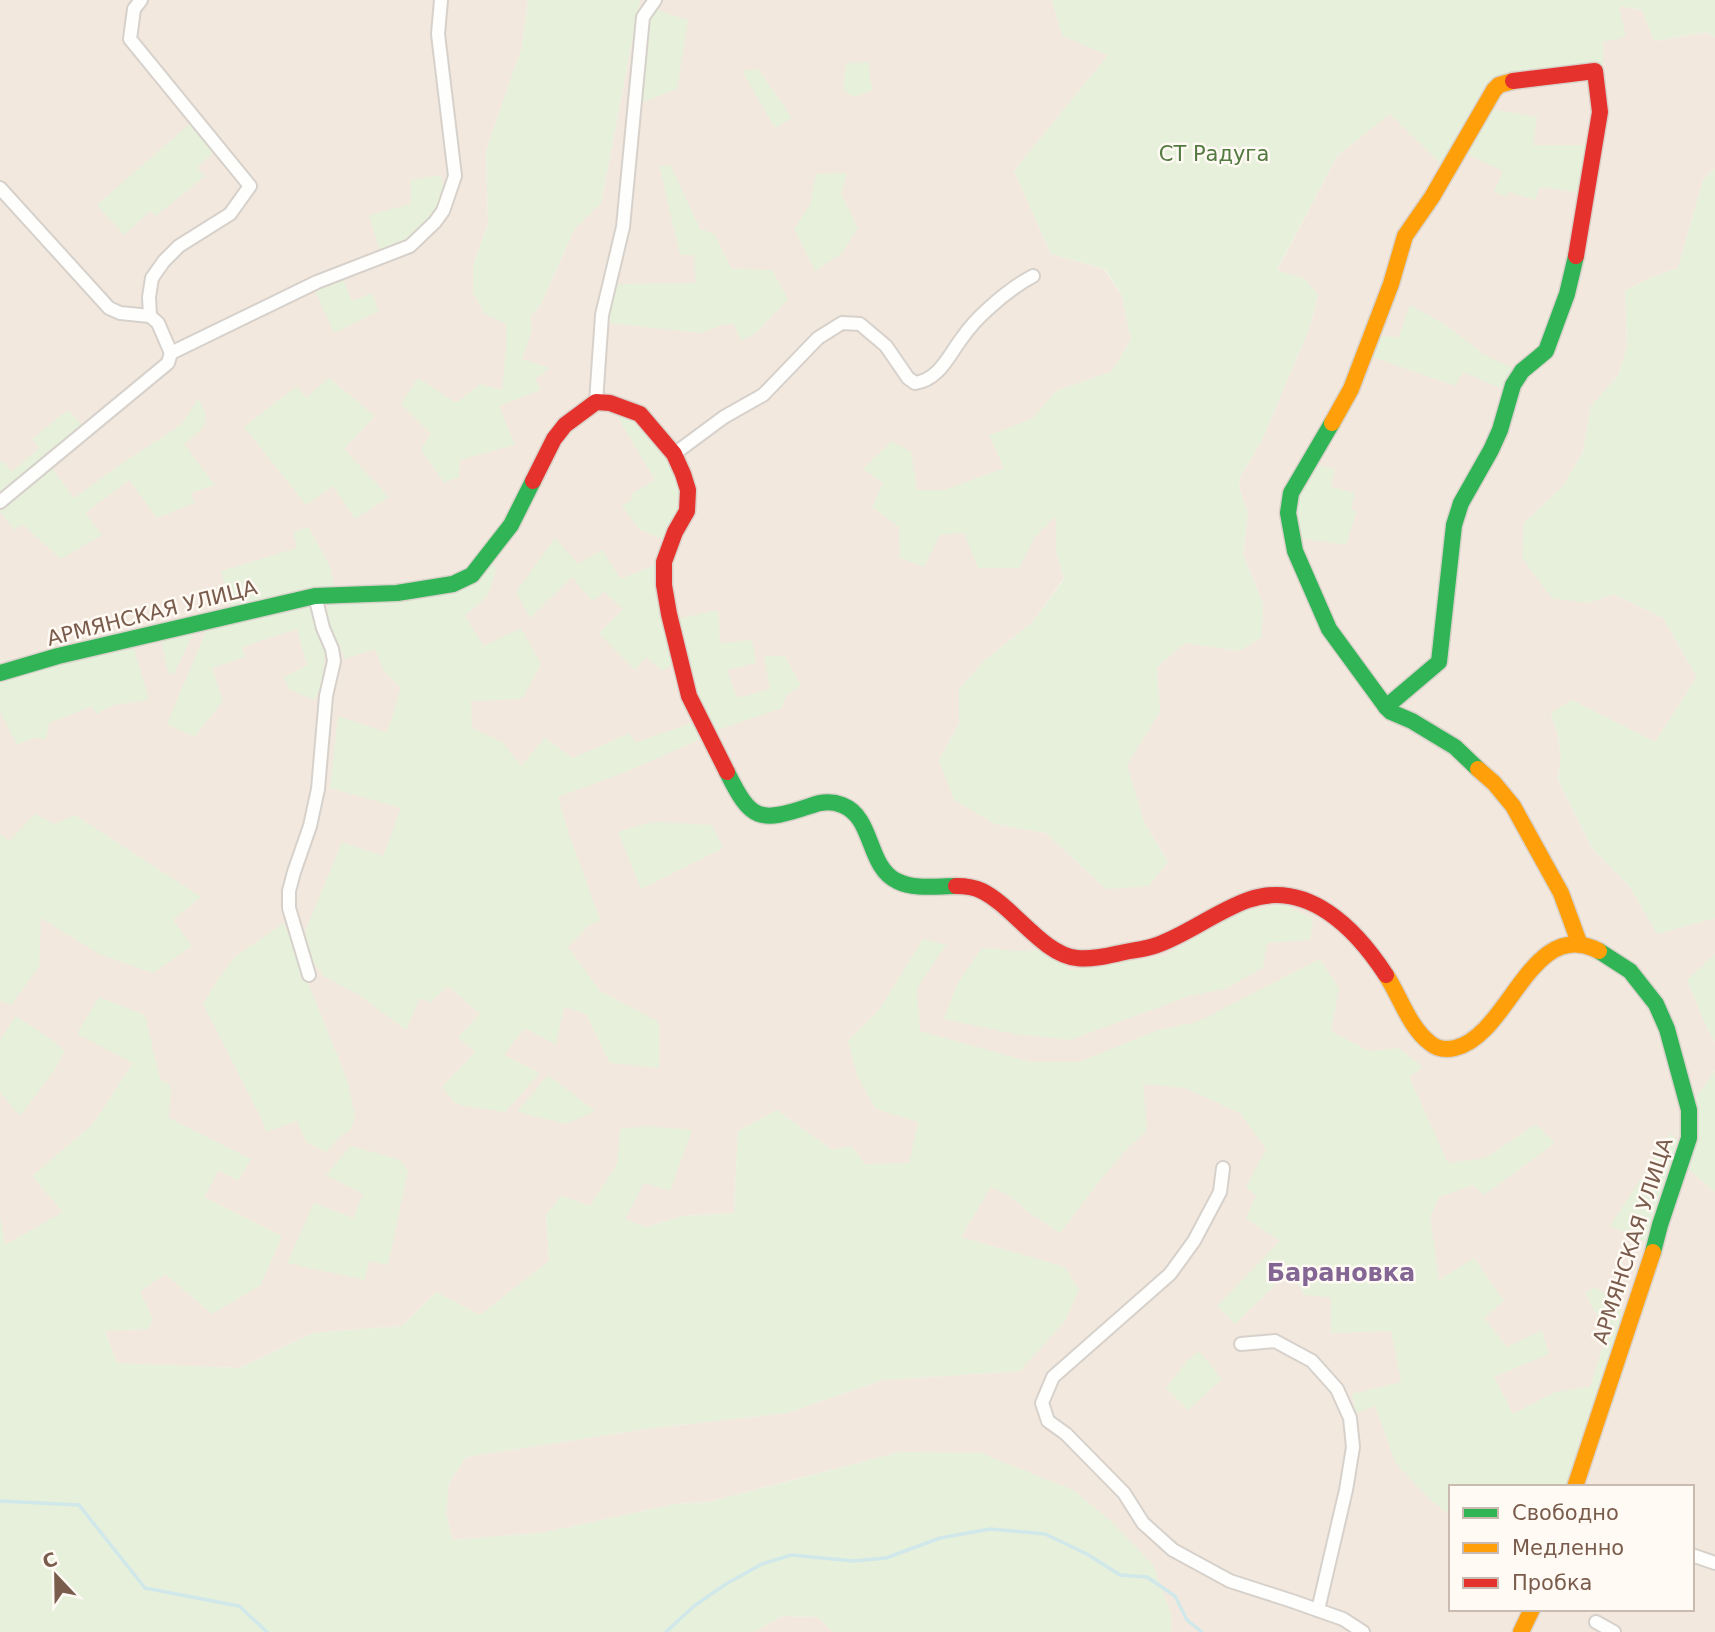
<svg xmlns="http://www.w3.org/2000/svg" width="1715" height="1632" viewBox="0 0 1715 1632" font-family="'DejaVu Sans',sans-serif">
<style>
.residential{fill:#f2e8de;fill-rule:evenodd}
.green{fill:#e7f0db}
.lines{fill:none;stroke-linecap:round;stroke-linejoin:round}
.stream{stroke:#d0e8ea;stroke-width:3.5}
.street-casing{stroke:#d7d1cb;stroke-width:16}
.fast-casing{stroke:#d9d2cb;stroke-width:19}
.slow-casing{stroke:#d9d2cb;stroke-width:19}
.jam-casing{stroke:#d9d2cb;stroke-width:19}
.street{stroke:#fefefd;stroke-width:12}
.fast{stroke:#30b455;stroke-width:16}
.slow{stroke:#ff9f0a;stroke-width:16}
.jam{stroke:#e5322d;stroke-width:16}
.labels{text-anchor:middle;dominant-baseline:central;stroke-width:5;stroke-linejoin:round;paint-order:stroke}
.park-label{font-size:21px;fill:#537a41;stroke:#fffaf3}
.street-label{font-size:21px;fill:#7a5c4d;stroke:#fffaf3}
.quarter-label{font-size:24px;font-weight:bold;fill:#846695;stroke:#fffaf3}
</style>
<rect width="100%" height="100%" fill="#f9f5f0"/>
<g class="residential">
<path d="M0,0H528L522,47L486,151L488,223L473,266V293L485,314L506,323L530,317L541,304L574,230L601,203L640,0H1052L1062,35L1109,54L1014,171L1051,254L1104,269L1122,296L1131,340L1111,372L1056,391V551L1064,578L1032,623L986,659L959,689V724L939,760L995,824L1046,833L1106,889L1168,862L1144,822L1126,765L1160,712L1157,667L1185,643L1240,651L1263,604L1243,555L1248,513L1240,491L1239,479L1262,440L1309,329L1318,296L1304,279L1277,271L1337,156L1390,113L1446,169L1500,93L1603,42L1618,6L1642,10L1655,41L1707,32L1715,37V168L1703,180L1678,268L1650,278L1625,291L1627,347L1618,376L1591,406L1583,452L1563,486L1524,523L1587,603L1614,594L1663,618L1697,677L1655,742L1572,700L1551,714L1558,736L1561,757L1558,780L1592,848L1630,887L1657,933L1715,918V954L1687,980L1708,1030L1715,1042V1071L1696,1097L1697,1140L1684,1165L1715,1192V1632H1171V1614L900,1452L708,1502L676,1504L541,1533L452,1540L446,1512L449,1483L466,1457L645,1429L787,1413L883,1380L1020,1371L1064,1267L909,1222L851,1146L832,1150L777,1110L738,1131L734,1213L684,1216L646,1227L561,1196L546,1216L549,1261L480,1316L436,1292L402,1326L313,1333L240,1368L117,1364L105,1330L148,1329L153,1319L0,1343ZM1451,1487H1692V1609H1451Z"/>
<polygon points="782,1616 818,1617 833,1632 754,1632"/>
</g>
<g class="green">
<polygon points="528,0 640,0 601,203 574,230 541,304 530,317 532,331 522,359 550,368 535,379 541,390 499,406 515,445 460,460 459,477 444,483 421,449 431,434 401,404 418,378 456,403 480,384 502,390 506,349 506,324 485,314 473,293 473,266 488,223 486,151 522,47"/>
<polygon points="1052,0 1715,0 1715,37 1707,32 1654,41 1642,10 1619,6 1626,37 1603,42 1603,74 1512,86 1500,93 1492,109 1537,117 1533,145 1591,145 1583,193 1540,187 1535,200 1509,192 1506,197 1494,192 1503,171 1465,153 1446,169 1390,114 1337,156 1277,270 1305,279 1318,295 1309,329 1262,440 1239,479 1240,491 1248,513 1243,555 1263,604 1262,637 1240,651 1185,643 1157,667 1160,712 1127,765 1144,822 1168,862 1149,886 1106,889 1046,833 995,824 954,800 939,760 959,724 959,689 986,659 1032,623 1064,579 1056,551 1056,516 1035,537 1019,568 978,568 964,533 940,535 924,567 900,558 899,527 872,507 883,483 863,469 892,441 911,452 917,490 945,490 1004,468 989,435 1032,419 1056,391 1111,372 1131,340 1122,296 1105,269 1051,254 1014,171 1108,55 1062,36"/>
<polygon points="657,10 688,20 677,89 638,104 648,20"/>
<polygon points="869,62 870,79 873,90 853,97 843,90 846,63"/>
<polygon points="758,69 792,118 775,128 742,71"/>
<polygon points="192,122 215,151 197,168 205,176 156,216 150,211 124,235 97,205"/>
<polygon points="659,165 671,166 700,229 714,234 732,269 772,270 788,299 756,333 741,341 734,324 721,325 702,333 607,323 616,284 696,283 694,255 680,255"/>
<polygon points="1715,168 1715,918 1657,934 1630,887 1592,848 1558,780 1561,757 1558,736 1551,713 1572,700 1655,742 1697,677 1663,618 1614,594 1587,603 1552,598 1522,558 1524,523 1563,486 1583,452 1591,406 1618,376 1627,347 1625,291 1650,278 1678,268 1703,180"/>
<polygon points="847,173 841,194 858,228 842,253 815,271 794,229 810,205 816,174"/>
<path d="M441,175C442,182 444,191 443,197C437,230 408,241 380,252L369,215L411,204V180Z"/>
<polygon points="343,279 352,301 372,293 379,311 334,333 315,291"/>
<polygon points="1410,305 1446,325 1483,354 1514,369 1505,390 1463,372 1455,386 1370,356 1379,335 1398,338"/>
<polygon points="329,378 375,416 344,449 389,497 355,519 333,486 306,505 244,427 297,386 306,398"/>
<path d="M198,399C214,423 203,429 184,444L215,485L191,493L195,503L157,518L129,480L85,513L102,535L61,559L22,524L15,530L0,512V506L49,465L74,498L118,466L182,424Z"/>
<polygon points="611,406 634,417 672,464 684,492 667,541 639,529 622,506 633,499 631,494 655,480"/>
<polygon points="68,410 84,427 0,496 0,462 2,460 12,472 39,448 32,439"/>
<path d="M1313,464L1335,469L1331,487L1355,493L1351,510L1357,511L1346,545L1299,538C1291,501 1297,496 1313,464Z"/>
<polygon points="308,527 330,566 334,588 230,609 221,571 297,548 293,532"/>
<polygon points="555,538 578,564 602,550 621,579 662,562 675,661 663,671 646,657 635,670 599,633 623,609 604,592 592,601 572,577 530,618 516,592"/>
<polygon points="491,560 496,571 488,595 465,616 484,646 521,628 541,664 522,699 471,701 472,728 502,742 521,766 545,738 573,758 630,733 635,743 694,722 699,740 623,773 558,797 569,834 600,920 588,926 568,947 600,991 659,1022 659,1068 610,1063 586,1014 564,1007 556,1045 525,1028 504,1055 540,1073 505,1112 464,1106 455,1103 442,1087 475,1052 458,1037 480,1014 448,986 430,1003 420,998 406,1030 359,995 325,977 313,963 305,932 342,842 383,856 401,808 330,788 338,716 387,733 401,688 383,670 375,649 345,659 327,617 328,603 402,602 457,591"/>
<polygon points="314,600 325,653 322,687 314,700 290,690 283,678 307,665 297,629 242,647 245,657 212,668 223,701 194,737 167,724 202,641 207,625"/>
<polygon points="718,610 720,643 752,640 756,663 727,670 737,698 770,689 764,656 785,656 801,686 786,695 782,708 712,732 697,695 678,619"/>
<polygon points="195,630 174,674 168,673 160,635"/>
<polygon points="134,648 149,700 114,705 96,714 92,706 49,723 46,739 33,738 17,745 0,712 0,679"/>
<polygon points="35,814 54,824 75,815 201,897 173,920 192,946 153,973 99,954 41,918 39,967 11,1005 0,1001 0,834 9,841"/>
<polygon points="659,822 712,825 723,848 641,889 618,832 648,823"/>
<polygon points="1284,904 1313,919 1310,940 1267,943 1263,968 1225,989 1189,996 1070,1040 1014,1034 944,1019 957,984 982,948 1017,951 1040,950 1071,970 1163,956 1240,912"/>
<polygon points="284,923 348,1082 355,1116 351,1129 342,1135 326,1152 306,1142 297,1121 266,1132 262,1120 203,1004 218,979 236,956"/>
<polygon points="923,939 946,945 917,988 920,1031 1030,1062 1079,1062 1158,1030 1197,1022 1320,959 1339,988 1331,1031 1368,1051 1398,1048 1423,1067 1409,1077 1448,1163 1486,1158 1536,1124 1555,1143 1484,1195 1473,1185 1439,1197 1430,1217 1439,1280 1474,1258 1504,1301 1484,1318 1507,1347 1542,1330 1549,1354 1494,1377 1513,1414 1555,1392 1590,1387 1607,1334 1585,1293 1595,1287 1622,1305 1620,1333 1568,1487 1451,1487 1451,1516 1433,1502 1396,1464 1375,1406 1356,1413 1352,1394 1401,1382 1391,1331 1331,1333 1331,1297 1304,1295 1292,1276 1283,1277 1235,1324 1217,1306 1280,1241 1246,1218 1256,1196 1246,1187 1266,1149 1240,1113 1185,1088 1143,1084 1147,1130 1125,1151 1104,1175 1060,1233 1027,1211 1010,1196 991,1187 961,1237 1065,1267 1079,1290 1065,1321 1020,1371 883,1380 787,1413 645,1429 466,1457 449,1483 446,1512 452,1540 541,1533 676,1504 709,1502 900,1452 981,1453 1073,1490 1112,1522 1153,1565 1171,1614 1171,1632 833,1632 818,1617 782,1616 754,1632 0,1632 0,1216 5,1245 63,1212 32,1176 93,1124 133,1063 77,1034 99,997 145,1015 160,1079 171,1086 169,1118 251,1159 238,1181 219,1170 204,1197 282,1236 261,1285 212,1314 165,1274 140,1292 153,1319 148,1329 105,1331 117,1363 240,1368 313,1333 402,1326 436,1292 480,1315 549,1261 546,1215 561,1196 590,1206 617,1164 620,1129 648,1126 692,1130 670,1191 644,1183 625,1219 646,1227 684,1216 734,1213 738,1131 777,1110 832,1150 851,1146 865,1164 909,1163 918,1122 876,1109 858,1078 848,1041 879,1010"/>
<polygon points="1715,954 1715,1042 1708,1030 1687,980"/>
<polygon points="16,1016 49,1038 65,1051 53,1072 20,1116 0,1092 0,1040"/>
<polygon points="1715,1071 1715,1192 1683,1165 1697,1140 1696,1097"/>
<polygon points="548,1075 595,1111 566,1124 517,1112"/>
<polygon points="1671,1133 1680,1143 1648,1243 1610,1226"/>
<polygon points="351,1146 400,1160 408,1171 388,1265 369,1261 365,1280 287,1263 314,1203 353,1218 363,1194 326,1175"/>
<polygon points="1199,1351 1222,1379 1188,1410 1166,1388 1187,1361"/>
</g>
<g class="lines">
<g class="stream">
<polyline points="0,1501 79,1505 145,1588 239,1606 267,1632"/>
<polyline points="666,1632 694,1606 726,1584 762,1564 791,1555 854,1561 886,1558 940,1538 990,1529 1045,1534 1087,1554 1120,1575 1147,1577 1175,1596 1187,1620 1202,1632"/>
</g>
<g class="street-casing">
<g id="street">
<polyline points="141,0 134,9 130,39 250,186 230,214 179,246 164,261 152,278 149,297 150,316 158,323 171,353"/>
<polyline points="0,188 109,308 120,313 150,316"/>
<polyline points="596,402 602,315 623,227 643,17 655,0"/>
<path d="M674,454L724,417L763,395L818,338L842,323L860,324L886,346L908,378L915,383C939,380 949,355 962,338C969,328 979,317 988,309C1002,296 1016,285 1033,276"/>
<polyline points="0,502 168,363 171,353 317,282 410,246 435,222 443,211 455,176 438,34 441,0"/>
<polyline points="309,975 289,908 289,891 294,872 310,826 318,789 326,696 334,661 332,649 323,628 315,596"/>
<polyline points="1223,1168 1220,1192 1194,1241 1170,1274 1053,1377 1042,1403 1048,1421 1066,1434 1124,1493 1143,1523 1173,1550 1230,1581 1292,1601 1343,1619 1363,1632"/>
<polyline points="1241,1344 1275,1341 1312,1361 1337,1389 1350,1418 1353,1447 1346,1490 1318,1610"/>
<polyline points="1692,1555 1715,1563"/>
<polyline points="1596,1622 1614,1632"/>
</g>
</g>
<g class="fast-casing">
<g id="fast">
<polyline points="1332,423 1291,493 1288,513 1295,551 1329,629 1386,707 1391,712 1412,721 1455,747 1478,769"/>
<polyline points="0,673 58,656 315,596 397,593 453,584 472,575 511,525 533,481"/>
<polyline points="1386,707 1439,662 1454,525 1461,503 1491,450 1500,430 1513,385 1522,371 1546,351 1567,294 1576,256"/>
<path d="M727,772C751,821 759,823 810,806C820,802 832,801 842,805C874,817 867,867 897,881C915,890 937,886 956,886"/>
<polyline points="1599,951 1630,971 1656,1004 1667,1029 1689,1110 1689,1138 1660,1225 1653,1252"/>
</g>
</g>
<g class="slow-casing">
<g id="slow">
<polyline points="1332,423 1351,389 1391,284 1405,236 1432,197 1494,90 1499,85 1513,81"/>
<polyline points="1478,769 1494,783 1513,806 1561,893 1580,945"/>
<path d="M1386,975C1400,996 1409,1027 1430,1043C1437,1049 1446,1050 1455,1048C1510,1035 1531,915 1599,951"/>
<polyline points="1575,1487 1653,1252"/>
<polyline points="1521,1632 1532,1609"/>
</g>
</g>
<g class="jam-casing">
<g id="jam">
<polyline points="1513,81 1595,71 1600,112 1576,256"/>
<polyline points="533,481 554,439 565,425 596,402 610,403 640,414 674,454 683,474 688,490 687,511 675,532 664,562 664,585 669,614 689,696 727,772"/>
<path d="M956,886C965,886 974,887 982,891C1013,906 1043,955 1077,958C1093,960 1110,955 1125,952C1135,950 1147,949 1157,945C1188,934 1215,912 1248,900C1308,879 1356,929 1386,975"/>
</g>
</g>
<use href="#street" class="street"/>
<use href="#fast" class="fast"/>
<use href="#slow" class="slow"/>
<use href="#jam" class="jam"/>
</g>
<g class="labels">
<g class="park-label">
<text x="1214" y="154">СТ Радуга</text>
</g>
<g class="street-label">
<text transform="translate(152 613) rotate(-14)">АРМЯНСКАЯ УЛИЦА</text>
<text transform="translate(1633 1241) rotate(-72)">АРМЯНСКАЯ УЛИЦА</text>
</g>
<g class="quarter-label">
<text x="1341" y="1273">Барановка</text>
</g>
</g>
<rect x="1449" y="1485" width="245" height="126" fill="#fffaf3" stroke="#cabbb1" stroke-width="2"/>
<rect x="1463" y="1508" width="35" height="10" fill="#30b455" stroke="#cabbb1" stroke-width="2"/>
<text x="1512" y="1520" font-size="21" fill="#7a5c4d">Свободно</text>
<rect x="1463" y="1543" width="35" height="10" fill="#ff9f0a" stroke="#cabbb1" stroke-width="2"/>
<text x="1512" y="1555" font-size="21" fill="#7a5c4d">Медленно</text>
<rect x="1463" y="1578" width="35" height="10" fill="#e5322d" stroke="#cabbb1" stroke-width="2"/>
<text x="1512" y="1590" font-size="21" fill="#7a5c4d">Пробка</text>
<g transform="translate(56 1576) rotate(338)" stroke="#fffaf3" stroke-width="5" paint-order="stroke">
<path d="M0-5L12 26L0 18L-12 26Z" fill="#7a5c4d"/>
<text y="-10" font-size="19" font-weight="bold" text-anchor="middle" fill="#7a5c4d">С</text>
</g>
</svg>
